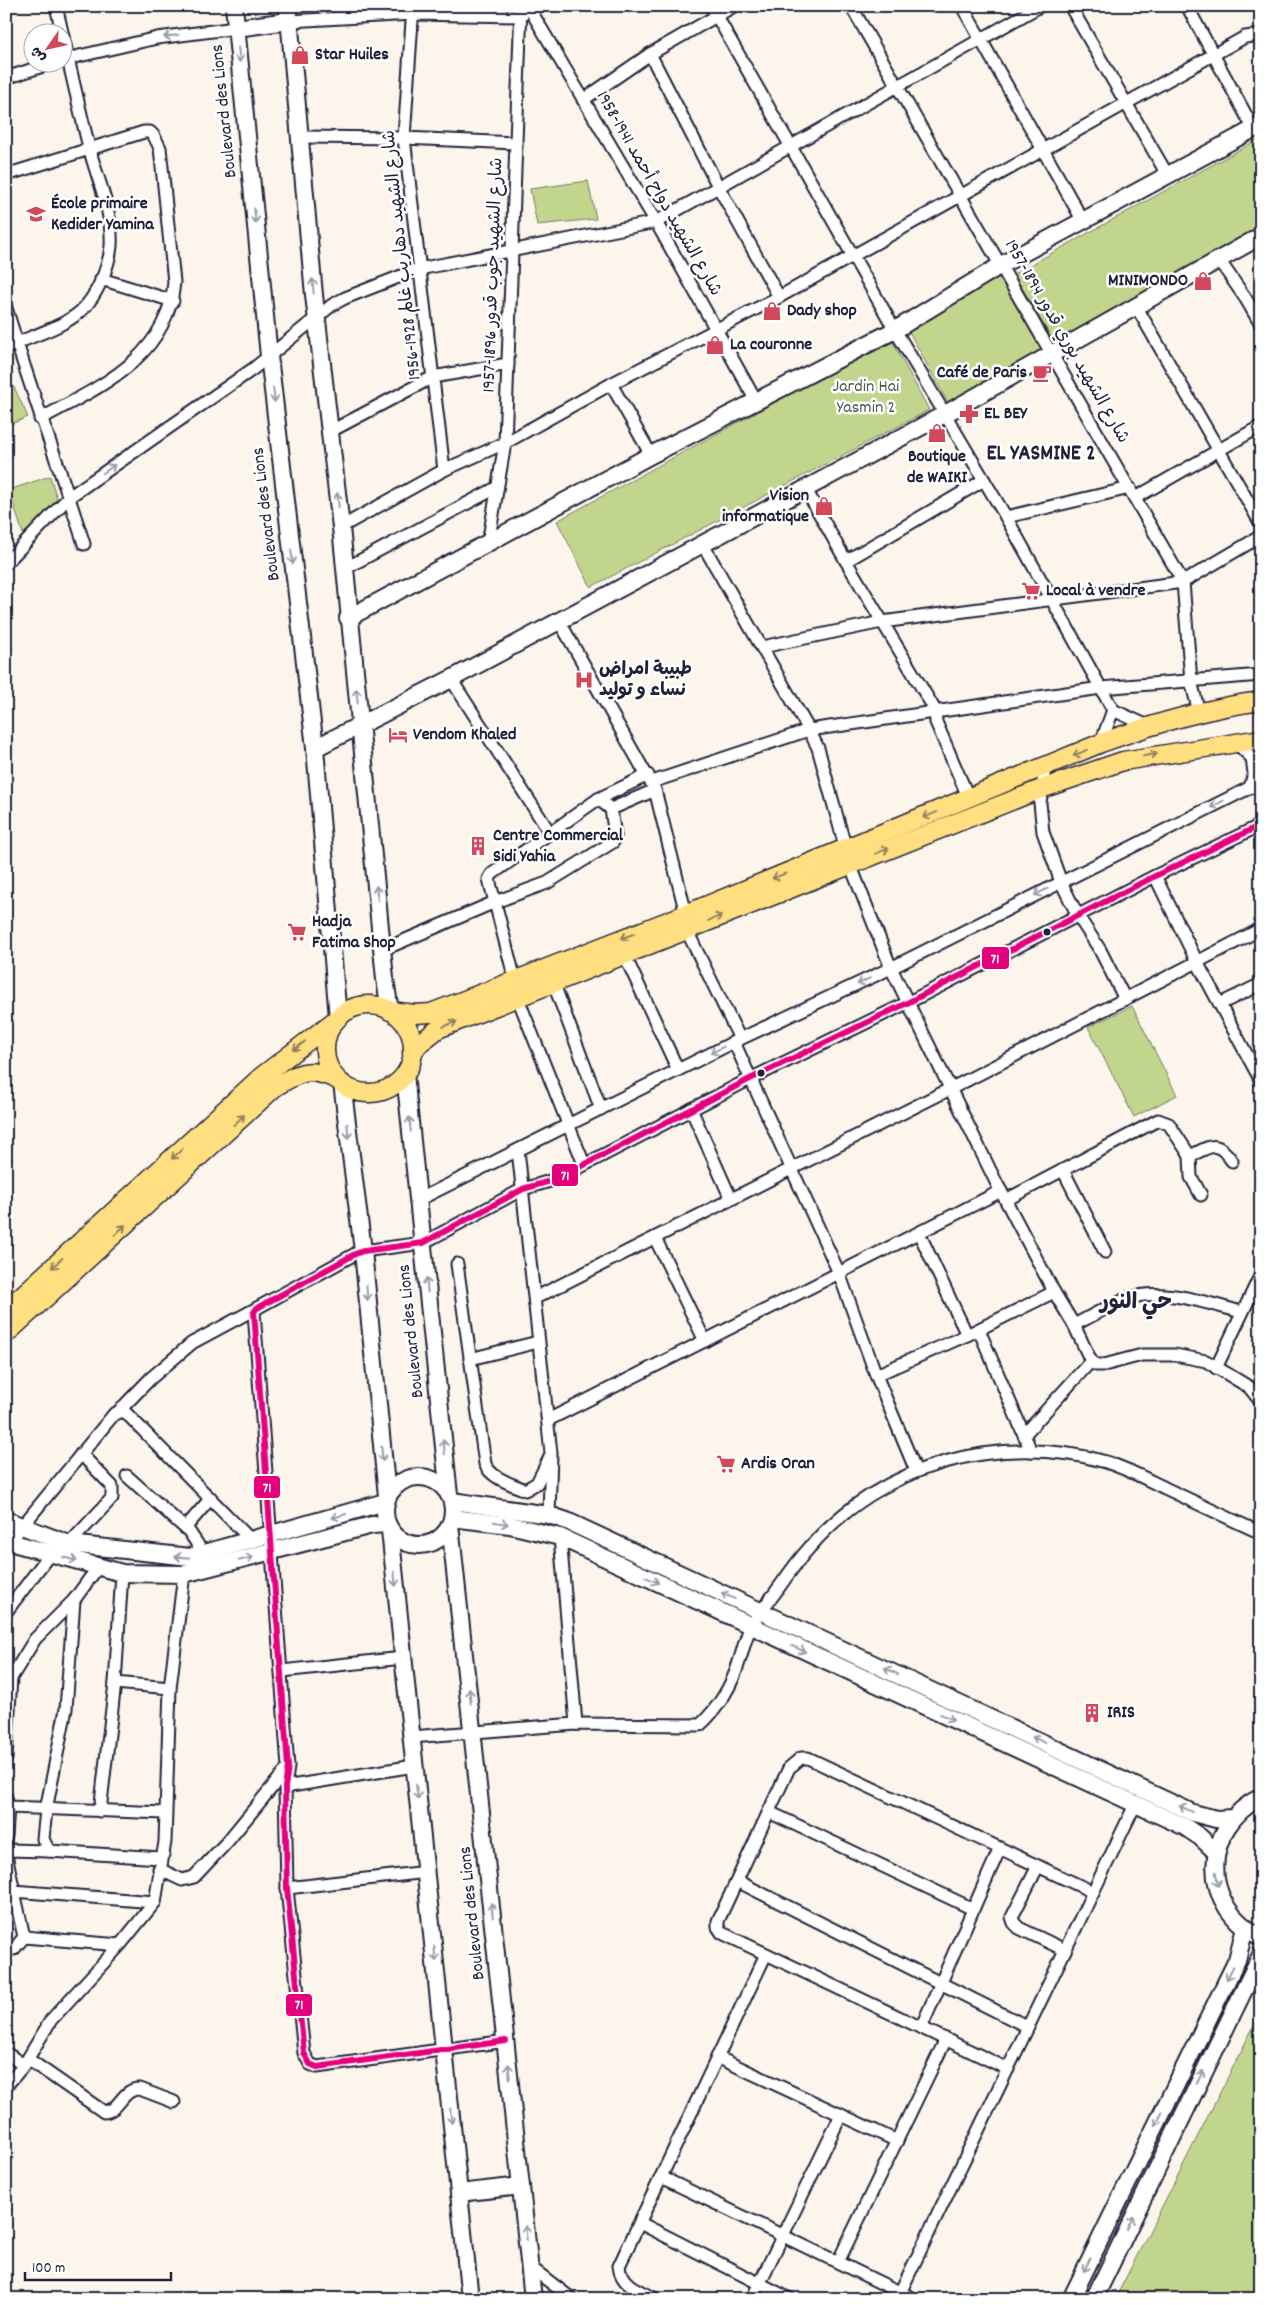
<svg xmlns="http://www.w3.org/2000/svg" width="1267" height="2305" viewBox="0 0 1267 2305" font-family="Dekko,'Playpen Sans Arabic',sans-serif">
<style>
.green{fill:#c1d68c;stroke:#727c64}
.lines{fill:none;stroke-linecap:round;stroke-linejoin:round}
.street-casing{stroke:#22223b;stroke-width:15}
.secondary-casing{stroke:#22223b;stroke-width:20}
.primary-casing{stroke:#22223b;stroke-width:21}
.street{stroke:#fff;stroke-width:11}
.secondary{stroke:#fff;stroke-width:16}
.primary{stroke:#ffdf80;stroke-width:18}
.bus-1-casing{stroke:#fff;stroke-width:10}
.bus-1{stroke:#e5007d;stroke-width:6}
.oneway{stroke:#9c9ca7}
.oneway2{stroke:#90805e}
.bus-dot{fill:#22223b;stroke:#fff;stroke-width:2}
.labels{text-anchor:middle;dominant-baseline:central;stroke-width:5;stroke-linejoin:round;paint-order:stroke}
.poi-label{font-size:18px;font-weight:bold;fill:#22223b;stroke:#fff;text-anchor:start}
.street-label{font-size:18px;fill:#22223b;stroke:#fff}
.park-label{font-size:18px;fill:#525853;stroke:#fff}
.district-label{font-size:22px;font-weight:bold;fill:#22223b;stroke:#fff}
.line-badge{stroke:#fff;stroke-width:2}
.badge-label{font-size:14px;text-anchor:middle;font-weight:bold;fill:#fff}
</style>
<rect width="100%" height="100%" fill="#fcf5ec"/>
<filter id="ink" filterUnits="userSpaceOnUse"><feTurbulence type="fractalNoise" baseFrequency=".02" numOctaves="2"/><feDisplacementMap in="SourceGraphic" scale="10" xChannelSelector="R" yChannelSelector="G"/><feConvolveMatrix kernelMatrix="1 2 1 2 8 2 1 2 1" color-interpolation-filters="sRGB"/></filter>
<g filter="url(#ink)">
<g class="green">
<polygon points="1261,138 1261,229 1055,344 1014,274"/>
<polygon points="588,181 596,219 537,225 530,189"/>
<polygon points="998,274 1042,351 948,403 908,330"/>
<polygon points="891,339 929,410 591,587 557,521"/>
<polygon points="6,370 28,417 6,426"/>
<polygon points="50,476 58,502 23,534 9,490"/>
<polygon points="1132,1006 1177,1095 1134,1117 1088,1027"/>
<polygon points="1261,2012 1261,2299 1115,2299"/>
</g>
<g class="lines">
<g class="street-casing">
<g id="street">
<path d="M56,6C67,53 77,100 89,147C97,179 113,211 111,246C109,267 97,296 81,311C64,326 38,334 17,343C38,411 63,477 84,544"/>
<polyline points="413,6 404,138 444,470"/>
<polyline points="528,6 656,222 756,401"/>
<polyline points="711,6 895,330 1006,517 1113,710"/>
<polyline points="851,6 1183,582 1191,681 1199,712"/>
<polyline points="962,6 1083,221"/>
<polyline points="1070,6 1168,176"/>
<polyline points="1187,6 1253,128"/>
<polyline points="289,21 413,14 522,16"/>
<polyline points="650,54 719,188 779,297"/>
<polyline points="62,60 157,38 236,28"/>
<polyline points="6,78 55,62"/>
<polyline points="583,100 650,54 734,6"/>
<polyline points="299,137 404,138 516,143"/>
<path d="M6,175L144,132H150L154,136L160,148L174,282C168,358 99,387 40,419"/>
<polyline points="1219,260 1246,299 1261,325"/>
<polyline points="101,279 173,301"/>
<polyline points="1136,306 1261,524"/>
<polyline points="6,308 17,343 6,348"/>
<polyline points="611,384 651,455"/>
<polyline points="331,431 433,377 508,364"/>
<polyline points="805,488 846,561 935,710 936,722 969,799"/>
<polyline points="1135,498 1261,426"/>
<polyline points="1006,517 1130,488"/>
<polyline points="341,527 444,470 505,443 611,384 779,297 1245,37 1261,35"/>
<polyline points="702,543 809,730 818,748 850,864 891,968 996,1182 1054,1292 1074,1325 1091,1361 1096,1365 1104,1365 1142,1355 1175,1355 1206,1361 1249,1387 1261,1402"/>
<polyline points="488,544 505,443 521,6"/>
<polyline points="846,561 984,480"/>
<polyline points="6,563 69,497 253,369 332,305 345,298 419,269 656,222 1040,6"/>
<polyline points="344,569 496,488"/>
<polyline points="762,647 882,622 1183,582 1261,536"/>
<polyline points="451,679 550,833"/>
<polyline points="1235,742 1252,758 1254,773 1250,788"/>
<polyline points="1101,743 1113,710 1148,726"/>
<polyline points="1045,768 1040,803 1043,832 1061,882 1078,916 1100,950 1125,999"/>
<polyline points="652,782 809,730 1101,688 1261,675"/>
<polyline points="655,790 686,914"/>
<polyline points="598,799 648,775"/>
<polyline points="1155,876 1197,962 1261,1081"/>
<polyline points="686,929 740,1039"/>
<polyline points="382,950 495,902 547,883 613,842 615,836 611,809 655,790 558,619"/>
<polyline points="624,954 678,1070"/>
<polyline points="553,982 601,1109"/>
<polyline points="1220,1004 1261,984"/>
<polyline points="734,1042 839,1273 876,1375 916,1471"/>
<polyline points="691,1109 731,1199"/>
<polyline points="518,1150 551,1453 549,1515"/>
<polyline points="1190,1156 1191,1177 1201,1195"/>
<polyline points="584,1164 517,996 515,980 489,879 492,874 598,799 611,809"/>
<polyline points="1063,1170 1105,1252"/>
<polyline points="418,1200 740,1039 891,968 1261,782"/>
<path d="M1006,1200L1158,1120L1169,1124L1190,1156C1211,1146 1217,1139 1232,1161"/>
<polyline points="919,1233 967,1335"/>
<polyline points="655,1238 705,1341"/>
<path d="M457,1264L485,1464C492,1479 510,1483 525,1490L537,1483L550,1457"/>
<polyline points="535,1298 950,1089 1261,929"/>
<path d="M1074,1325C1092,1316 1111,1304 1130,1298C1162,1287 1210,1304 1241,1312"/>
<polyline points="979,1330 1031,1451"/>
<polyline points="470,1359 538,1342"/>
<polyline points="1216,1368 1261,1274"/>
<polyline points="876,1375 967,1335 1054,1292"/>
<polyline points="118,1412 151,1378 192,1343 257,1308"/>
<polyline points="548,1420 1001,1191"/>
<polyline points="1024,1435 1091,1361"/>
<polyline points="127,1476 186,1529"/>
<polyline points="560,1537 576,1724"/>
<polyline points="69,1544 112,1498 112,1486 81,1454"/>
<polyline points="6,1546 114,1414 124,1411 252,1541"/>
<polyline points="204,1554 186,1527 211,1498"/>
<polyline points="74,1600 66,1709 46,1810 43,1839 49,1851 161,1858"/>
<polyline points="6,1612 50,1554"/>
<polyline points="282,1671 403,1658"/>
<polyline points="115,1683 170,1688"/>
<polyline points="6,1686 35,1639 74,1600 98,1567"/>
<path d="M411,1737L576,1724L700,1725C718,1709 732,1685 739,1662C743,1650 746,1636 751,1626C759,1612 771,1599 780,1586C789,1573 799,1559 810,1547C882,1463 1001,1432 1106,1462C1128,1469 1148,1480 1169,1490C1199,1504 1230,1519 1261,1533"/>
<polyline points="6,1758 11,1678"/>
<polyline points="285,1787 414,1766"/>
<polyline points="6,1797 8,1807 6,1836"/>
<polyline points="8,1807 165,1813"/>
<polyline points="100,1811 115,1683 122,1573"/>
<polyline points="769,1812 973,1909"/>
<polyline points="6,1850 49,1851"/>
<polyline points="6,1855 24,1937 14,1949 6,1946"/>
<polyline points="1038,1866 1012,1917 1014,1923 1019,1928 1065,1950"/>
<polyline points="159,1869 182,1880 194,1877 227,1842 287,1769"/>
<polyline points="737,1881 1028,2027"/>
<polyline points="287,1888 427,1872"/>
<polyline points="13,1891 155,1902"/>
<polyline points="24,1937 120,1945"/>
<polyline points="921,2028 1000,1848"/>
<polyline points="506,2041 317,2067 310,2064 304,2053 287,1888 285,1787 288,1767 254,1312 257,1308 355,1254 363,1251 423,1243 523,1189 557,1179 750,1079 907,1003 1155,876 1261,825"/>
<polyline points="6,2053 24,2065"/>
<polyline points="717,2057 897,2141"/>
<path d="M28,2059L104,2112C120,2111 122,2088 140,2089L174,2102"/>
<polyline points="1008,2069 722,1933 718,1927 718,1921 789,1768 801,1758 808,1758 1093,1892"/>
<polyline points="6,2086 24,2065 51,2020 120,1945 155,1902 165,1842 170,1688 184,1574"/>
<polyline points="661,2177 914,2299"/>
<polyline points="640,2223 790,2299"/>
<polyline points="838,2262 946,2039"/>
<polyline points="529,2266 572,2299"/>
<path d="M656,2299C640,2291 621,2286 619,2266L766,1954"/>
<polyline points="752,2299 841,2115"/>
<polyline points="897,2299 1135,1805"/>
</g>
</g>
<g class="secondary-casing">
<g id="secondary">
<polyline points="234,6 269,356 315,748 338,1018"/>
<polyline points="288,6 314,295 341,527 385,979 390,1011"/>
<polyline points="236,28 289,21"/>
<polyline points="348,618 651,455 895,330 1001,265 1261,125"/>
<polyline points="315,748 451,679 945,414 1261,236"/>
<polyline points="405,1074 449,1495"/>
<polyline points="342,1083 363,1251 387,1496"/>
<circle cx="419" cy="1511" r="34"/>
<polyline points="452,1501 549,1515 567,1521 1193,1813 1216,1819 1233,1818"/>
<polyline points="452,1518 510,1525 560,1537 1185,1827 1200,1837 1216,1852"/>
<polyline points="6,1520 69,1544 190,1557 385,1502"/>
<polyline points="450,1524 533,2299"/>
<polyline points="390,1530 470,2299"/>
<polyline points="6,1541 122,1573 184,1574 372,1525 387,1524"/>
<path d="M1261,1797C1201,1827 1199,1907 1261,1937"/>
<polyline points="459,2193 521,2186"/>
<polyline points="1071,2299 1237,1960 1245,1927"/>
<polyline points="1094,2299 1261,1955"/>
</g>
</g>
<g class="primary-casing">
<g id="primary">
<circle cx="369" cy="1049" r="44"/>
<path d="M390,1011L415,1014L431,1013L686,914L1101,743C1153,724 1205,708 1261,701"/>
<polyline points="412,1053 420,1043 438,1029 1041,789 1123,761 1261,739"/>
<polyline points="6,1310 262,1076 338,1018"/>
<path d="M6,1334L275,1087C301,1071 310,1067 338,1080"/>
</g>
</g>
<use href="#street" class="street"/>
<use href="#secondary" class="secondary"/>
<use href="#primary" class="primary"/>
<g class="bus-1-casing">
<polyline id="bus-1" points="506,2041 317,2067 310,2064 304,2053 287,1888 285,1787 288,1767 254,1312 257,1308 355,1254 363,1251 423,1243 523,1189 557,1179 750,1079 907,1003 1155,876 1261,825"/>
</g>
<use href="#bus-1" class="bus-1"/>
</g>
<defs><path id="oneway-shaft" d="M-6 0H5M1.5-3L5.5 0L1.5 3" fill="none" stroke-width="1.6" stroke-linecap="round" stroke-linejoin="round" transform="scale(1.25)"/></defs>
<g class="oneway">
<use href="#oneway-shaft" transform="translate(171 36) rotate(173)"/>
<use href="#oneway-shaft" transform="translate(239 55) rotate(84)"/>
<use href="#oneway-shaft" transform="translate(255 216) rotate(84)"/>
<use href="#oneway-shaft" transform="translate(313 286) rotate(-95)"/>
<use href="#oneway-shaft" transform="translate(274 395) rotate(83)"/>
<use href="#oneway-shaft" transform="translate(109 469) rotate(-35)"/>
<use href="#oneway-shaft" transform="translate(338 500) rotate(-96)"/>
<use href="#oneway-shaft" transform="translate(292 557) rotate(83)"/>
<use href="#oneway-shaft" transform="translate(357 696) rotate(-96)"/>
<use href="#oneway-shaft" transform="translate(1217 804) rotate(153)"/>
<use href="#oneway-shaft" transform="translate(1041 892) rotate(153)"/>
<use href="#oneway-shaft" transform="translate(377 893) rotate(-96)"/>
<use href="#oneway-shaft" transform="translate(864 981) rotate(155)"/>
<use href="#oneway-shaft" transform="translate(717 1050) rotate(153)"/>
<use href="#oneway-shaft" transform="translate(410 1124) rotate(-96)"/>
<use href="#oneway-shaft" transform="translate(348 1131) rotate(83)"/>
<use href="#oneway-shaft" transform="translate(427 1285) rotate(-96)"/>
<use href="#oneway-shaft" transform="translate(367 1293) rotate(85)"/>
<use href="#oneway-shaft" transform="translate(444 1447) rotate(-96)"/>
<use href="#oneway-shaft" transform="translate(382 1454) rotate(85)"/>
<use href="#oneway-shaft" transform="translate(339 1516) rotate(164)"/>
<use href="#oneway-shaft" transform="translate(501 1523) rotate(9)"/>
<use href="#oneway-shaft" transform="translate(182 1557) rotate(-175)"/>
<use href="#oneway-shaft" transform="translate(70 1559) rotate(16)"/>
<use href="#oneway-shaft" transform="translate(246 1559) rotate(-14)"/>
<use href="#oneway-shaft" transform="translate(395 1579) rotate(84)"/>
<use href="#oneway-shaft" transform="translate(652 1580) rotate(25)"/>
<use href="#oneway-shaft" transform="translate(728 1596) rotate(-155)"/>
<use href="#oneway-shaft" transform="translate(799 1649) rotate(25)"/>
<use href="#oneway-shaft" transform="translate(891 1671) rotate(-155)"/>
<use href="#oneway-shaft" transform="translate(470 1696) rotate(-96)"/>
<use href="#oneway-shaft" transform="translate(947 1717) rotate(25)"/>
<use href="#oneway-shaft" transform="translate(1039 1740) rotate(-155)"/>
<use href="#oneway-shaft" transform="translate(417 1792) rotate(83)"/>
<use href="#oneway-shaft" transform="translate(1186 1809) rotate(-155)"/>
<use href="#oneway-shaft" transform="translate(1217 1879) rotate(80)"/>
<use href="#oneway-shaft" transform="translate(492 1910) rotate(-96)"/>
<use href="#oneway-shaft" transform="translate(435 1954) rotate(84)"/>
<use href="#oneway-shaft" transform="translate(1230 1973) rotate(116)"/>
<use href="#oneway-shaft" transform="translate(509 2071) rotate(-96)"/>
<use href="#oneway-shaft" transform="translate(1200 2077) rotate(-64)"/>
<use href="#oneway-shaft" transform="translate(451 2116) rotate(84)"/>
<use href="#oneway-shaft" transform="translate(1159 2119) rotate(116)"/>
<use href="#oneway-shaft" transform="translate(1130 2223) rotate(-64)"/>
<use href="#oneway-shaft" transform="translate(526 2233) rotate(-96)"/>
<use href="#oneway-shaft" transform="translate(1087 2265) rotate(116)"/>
</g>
<g class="oneway2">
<use href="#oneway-shaft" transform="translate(1080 753) rotate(156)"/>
<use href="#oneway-shaft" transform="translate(1150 755) rotate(-10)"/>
<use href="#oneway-shaft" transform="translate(930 815) rotate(158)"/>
<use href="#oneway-shaft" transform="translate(882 851) rotate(-22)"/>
<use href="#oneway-shaft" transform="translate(779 876) rotate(158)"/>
<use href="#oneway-shaft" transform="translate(715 918) rotate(-22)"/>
<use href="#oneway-shaft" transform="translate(628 936) rotate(159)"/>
<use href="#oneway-shaft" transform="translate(450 1024) rotate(-22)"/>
<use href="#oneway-shaft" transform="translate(299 1046) rotate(142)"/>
<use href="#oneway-shaft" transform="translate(239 1120) rotate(-43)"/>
<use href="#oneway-shaft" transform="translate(177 1154) rotate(137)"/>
<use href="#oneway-shaft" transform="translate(120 1230) rotate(-43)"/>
<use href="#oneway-shaft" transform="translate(57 1263) rotate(137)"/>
</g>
</g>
<defs>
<g id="shop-bare" transform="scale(1.5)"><path d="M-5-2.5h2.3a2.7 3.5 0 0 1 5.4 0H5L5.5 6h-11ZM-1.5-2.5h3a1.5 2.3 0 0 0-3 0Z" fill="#d1495b" stroke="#fff" stroke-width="2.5" paint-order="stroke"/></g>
<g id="school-bare" transform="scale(1.5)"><path d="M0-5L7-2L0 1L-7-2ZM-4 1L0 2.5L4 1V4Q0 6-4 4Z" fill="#d1495b" stroke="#fff" stroke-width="2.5" paint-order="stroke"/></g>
<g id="cafe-bare" transform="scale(1.5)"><path d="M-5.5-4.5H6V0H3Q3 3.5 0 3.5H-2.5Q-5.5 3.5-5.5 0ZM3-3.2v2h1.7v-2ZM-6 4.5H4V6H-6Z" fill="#d1495b" stroke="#fff" stroke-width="2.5" paint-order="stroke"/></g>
<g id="pharmacy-bare" transform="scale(1.5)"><path d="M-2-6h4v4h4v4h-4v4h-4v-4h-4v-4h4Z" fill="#d1495b" stroke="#fff" stroke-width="2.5" paint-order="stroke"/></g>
<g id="supermarket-bare" transform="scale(1.5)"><path d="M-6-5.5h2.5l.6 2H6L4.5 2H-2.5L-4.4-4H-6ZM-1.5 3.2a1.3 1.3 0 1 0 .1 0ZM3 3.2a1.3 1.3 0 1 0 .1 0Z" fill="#d1495b" stroke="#fff" stroke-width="2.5" paint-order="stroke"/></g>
<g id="hospital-bare" transform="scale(1.5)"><path d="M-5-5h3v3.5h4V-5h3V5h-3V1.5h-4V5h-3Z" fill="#d1495b" stroke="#fff" stroke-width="2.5" paint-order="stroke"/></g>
<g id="hotel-bare" transform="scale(1.5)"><path d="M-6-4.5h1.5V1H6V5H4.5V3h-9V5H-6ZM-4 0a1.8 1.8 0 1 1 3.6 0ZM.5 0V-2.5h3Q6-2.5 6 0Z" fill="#d1495b" stroke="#fff" stroke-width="2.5" paint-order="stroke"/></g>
<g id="building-bare" transform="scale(1.5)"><path d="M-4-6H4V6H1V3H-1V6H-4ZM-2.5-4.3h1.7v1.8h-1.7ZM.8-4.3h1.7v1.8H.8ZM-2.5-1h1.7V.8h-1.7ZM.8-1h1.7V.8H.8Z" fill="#d1495b" stroke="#fff" stroke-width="2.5" paint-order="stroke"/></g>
</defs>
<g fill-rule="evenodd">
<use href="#shop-bare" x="300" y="55"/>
<use href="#school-bare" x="36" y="214"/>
<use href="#shop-bare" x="1203" y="281"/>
<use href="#shop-bare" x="772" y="311"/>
<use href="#shop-bare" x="715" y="345"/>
<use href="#cafe-bare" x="1042" y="373"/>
<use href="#pharmacy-bare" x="969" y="414"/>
<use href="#shop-bare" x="937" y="433"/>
<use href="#shop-bare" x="824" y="506"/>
<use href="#supermarket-bare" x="1031" y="591"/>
<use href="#hospital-bare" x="584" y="680"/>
<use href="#hotel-bare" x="398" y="735"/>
<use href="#building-bare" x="478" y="846"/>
<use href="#supermarket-bare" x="297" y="932"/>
<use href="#supermarket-bare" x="726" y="1464"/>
<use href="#building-bare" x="1092" y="1713"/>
</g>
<g class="bus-dot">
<circle cx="1047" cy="932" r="4.5"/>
<circle cx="761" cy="1073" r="4.5"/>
</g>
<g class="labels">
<g class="poi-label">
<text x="315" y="55">Star Huiles</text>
<text x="51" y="204">École primaire<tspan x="51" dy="21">Kedider Yamina</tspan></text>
<text x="1188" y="281" text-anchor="end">MINIMONDO</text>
<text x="787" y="311">Dady shop</text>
<text x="730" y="345">La couronne</text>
<text x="1027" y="373" text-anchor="end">Café de Paris</text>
<text x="984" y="414">EL BEY</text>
<text x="937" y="457" text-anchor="middle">Boutique<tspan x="937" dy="21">de WAIKI</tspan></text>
<text x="809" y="496" text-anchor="end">Vision<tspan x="809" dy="21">informatique</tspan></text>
<text x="1046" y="591">Local à vendre</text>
<text x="599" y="670">طبيبة امراض<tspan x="599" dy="21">نساء و توليد</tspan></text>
<text x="413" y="735">Vendom Khaled</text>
<text x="493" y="836">Centre Commercial<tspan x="493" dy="21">Sidi Yahia</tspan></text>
<text x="312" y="922">Hadja<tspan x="312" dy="21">Fatima Shop</tspan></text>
<text x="741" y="1464">Ardis Oran</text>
<text x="1107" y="1713">IRIS</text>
</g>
<g class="street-label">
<text transform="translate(225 111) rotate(-96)">Boulevard des Lions</text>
<text transform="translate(658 194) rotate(60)">شارع الشهيد دواح أحمد 1941-1958</text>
<text transform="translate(403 255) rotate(-96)">شارع الشهيد دهاريب غالم 1928-1956</text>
<text transform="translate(494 275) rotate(-88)">شارع الشهيد جوب قدور 1896-1957</text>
<text transform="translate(1066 342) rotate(60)">شارع الشهيد بوري قدور 1894-1957</text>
<text transform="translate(267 514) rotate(-97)">Boulevard des Lions</text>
<text transform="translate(412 1331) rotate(-96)">Boulevard des Lions</text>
<text transform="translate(473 1913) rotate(-96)">Boulevard des Lions</text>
</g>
<g class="park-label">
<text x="866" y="387">Jardin Hai<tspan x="866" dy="21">Yasmin 2</tspan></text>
</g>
<g class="district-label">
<text x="1041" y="454">EL YASMINE 2</text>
<text x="1136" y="1303">حي النور</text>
</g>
</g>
<g class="line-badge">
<rect x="981" y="946" width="29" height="24" rx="5" fill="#e5007d"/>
<rect x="551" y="1163" width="28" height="24" rx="5" fill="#e5007d"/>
<rect x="253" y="1475" width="28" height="24" rx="5" fill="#e5007d"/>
<rect x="285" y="1993" width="28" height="24" rx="5" fill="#e5007d"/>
</g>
<g class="badge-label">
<text x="995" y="963">71</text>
<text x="565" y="1180">71</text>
<text x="267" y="1492">71</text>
<text x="299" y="2009">71</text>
</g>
<rect width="1267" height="2305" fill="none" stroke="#fff" stroke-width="25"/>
<rect x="12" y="12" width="1242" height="2280" fill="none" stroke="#22223b" stroke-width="2" filter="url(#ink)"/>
<g transform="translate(48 48) rotate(236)"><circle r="24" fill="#ffffff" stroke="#a7a7b1"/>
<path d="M0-4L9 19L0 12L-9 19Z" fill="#d1495b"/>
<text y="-8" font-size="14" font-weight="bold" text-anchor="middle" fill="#22223b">ش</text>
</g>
<path d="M25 2272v8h146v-8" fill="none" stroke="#22223b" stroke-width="2.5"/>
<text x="32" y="2272" font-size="15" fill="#22223b" stroke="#ffffff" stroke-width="4" paint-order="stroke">100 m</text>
</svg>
